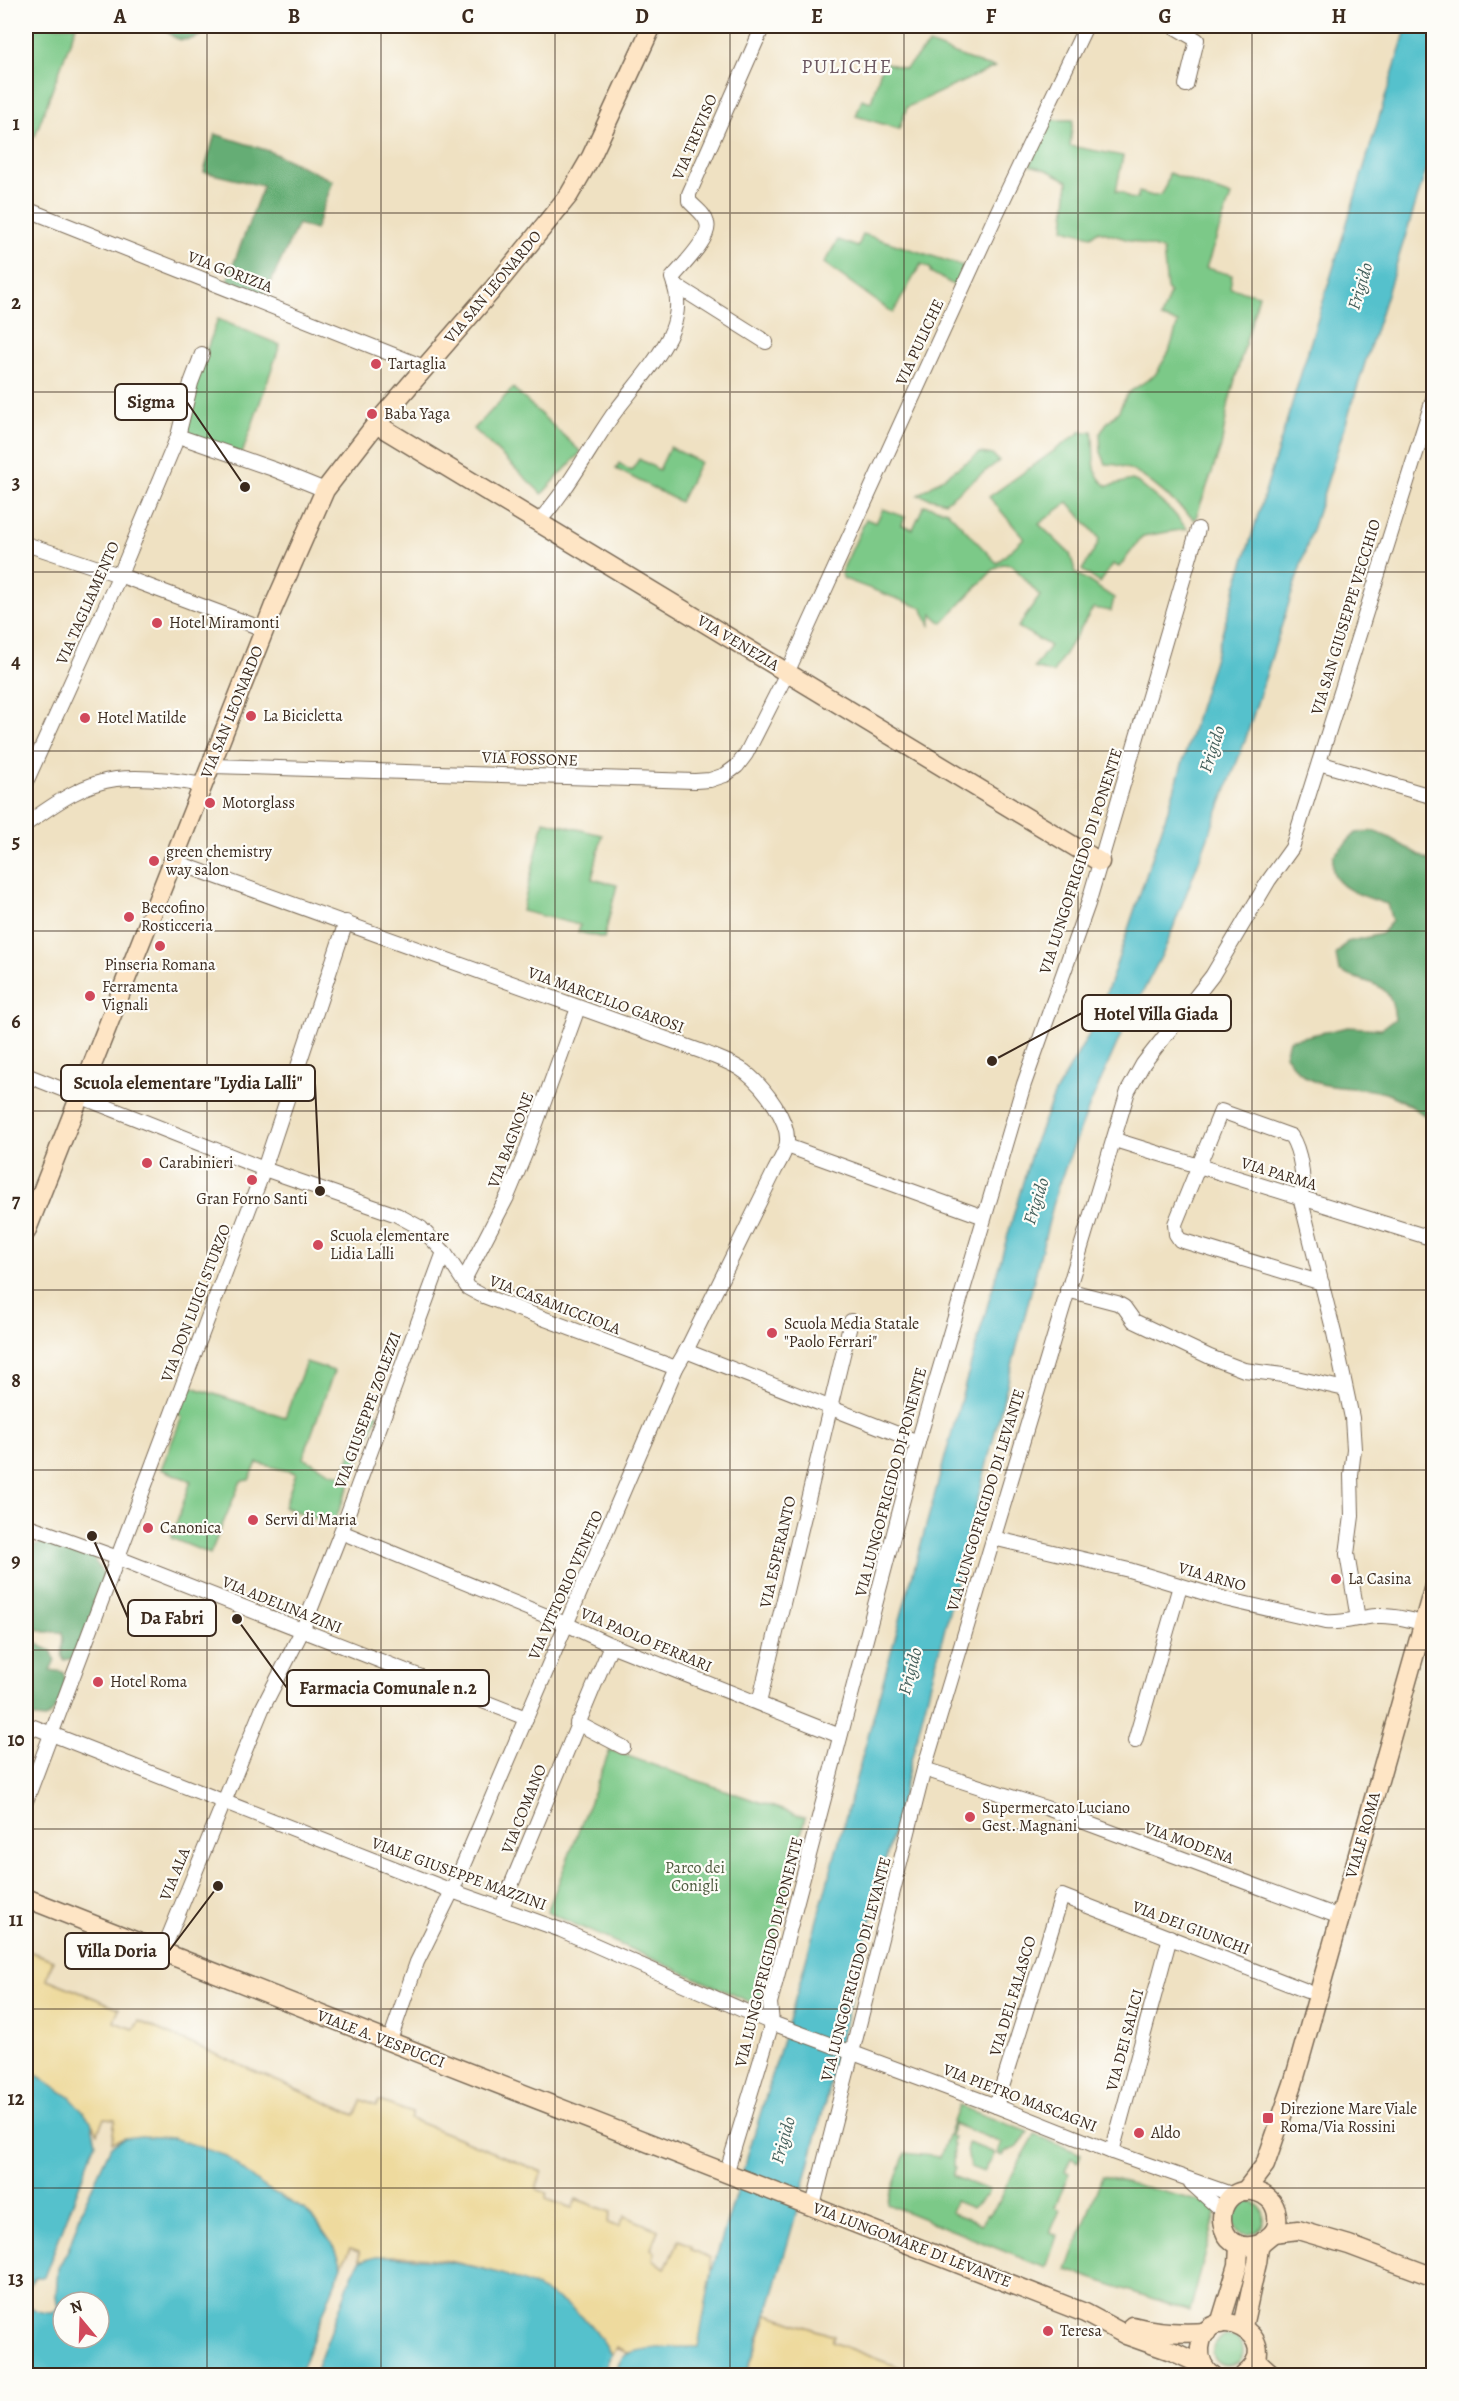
<svg xmlns="http://www.w3.org/2000/svg" width="1459" height="2401" viewBox="0 0 1459 2401" font-family="Alegreya,serif">
<style>
.green{fill:#7cc988;stroke:#5c7a53;stroke-width:1.5}
.forest{fill:#65ad74;stroke:#506c49;stroke-width:1.5}
.sand{fill:#eeda9e;stroke:#94825e;stroke-width:1.5}
.water{fill:#54c1cc;stroke:#487675;stroke-width:1.5;fill-rule:evenodd}
.lines{fill:none;stroke-linecap:round;stroke-linejoin:round}
.street-casing{stroke:#7a6a57;stroke-width:16}
.secondary-casing{stroke:#7a6a57;stroke-width:21}
.street{stroke:#fff;stroke-width:14}
.secondary{stroke:#fee5c5;stroke-width:18}
.grid{fill:none;stroke:#3b2a1e;stroke-width:1.5;stroke-opacity:0.55}
.poi-dot{fill:#d1495b;stroke:#fdfcf7;stroke-width:2}
.labels{text-anchor:middle;dominant-baseline:central;stroke-width:4.5;stroke-linejoin:round;paint-order:stroke}
.street-label{font-size:16px;fill:#3b2a1e;stroke:#fdfcf7}
.poi-label{font-size:16px;fill:#3b2a1e;stroke:#fdfcf7;text-anchor:start}
.park-label{font-size:16px;fill:#4e5a3e;stroke:#fdfcf7}
.water-label{font-size:18px;font-style:italic;fill:#445f5b;stroke:#fdfcf7}
.quarter-label{font-size:20px;letter-spacing:1.5px;fill:#6d5962;stroke:#fdfcf7}
.leader{fill:none;stroke:#3b2a1e;stroke-width:2}
.callout-dot{fill:#3b2a1e;stroke:#fdfcf7;stroke-width:2}
.callout{fill:#fdfcf7;stroke:#3b2a1e;stroke-width:2}
.callout-label{font-size:18px;text-anchor:middle;font-weight:bold;fill:#3b2a1e}
.neatline{fill:none;stroke:#3b2a1e;stroke-width:2}
.grid-label{font-size:20px;text-anchor:middle;font-weight:bold;fill:#3b2a1e}
</style>
<rect width="100%" height="100%" fill="#fdfcf7"/>
<filter id="ink" filterUnits="userSpaceOnUse"><feTurbulence type="fractalNoise" baseFrequency=".0167" numOctaves="2"/><feDisplacementMap in="SourceGraphic" scale="12" xChannelSelector="R" yChannelSelector="G"/><feConvolveMatrix kernelMatrix="1 2 1 2 8 2 1 2 1" color-interpolation-filters="sRGB"/></filter>
<filter id="wash" filterUnits="userSpaceOnUse"><feTurbulence type="fractalNoise" baseFrequency=".008" numOctaves="4" result="noise"/><feDisplacementMap in="SourceGraphic" scale="24" xChannelSelector="R" yChannelSelector="G"/><feGaussianBlur stdDeviation="1.35" result="paint"/><feColorMatrix in="noise" values="0 0 0 0 0 0 0 0 0 0 0 0 0 0 0 0 0 1.4 0 .05"/><feComposite in="paint" operator="in"/></filter>
<g filter="url(#wash)">
<rect width="100%" height="100%" fill="#efe1c2"/>
<g class="green">
<polygon points="26,26 76,26 35,136 26,133"/>
<polygon points="929,44 984,65 995,67 907,107 899,129 856,116 862,99 871,102 883,62 905,69"/>
<path d="M1049,120H1073L1070,146L1123,156L1116,191L1123,193L1129,198L1137,199L1139,192L1153,196L1161,195L1165,189L1169,173L1231,196L1206,268L1232,275L1230,288L1259,295L1229,401L1221,447L1195,520C1171,501 1137,462 1106,464L1101,452L1100,434L1106,424L1118,412L1128,393L1155,375L1169,352L1178,323L1161,318L1170,293L1167,289L1163,250L1099,231L1091,236L1064,229L1068,181L1047,170L1030,165Z"/>
<polygon points="863,234 966,267 957,287 930,272 931,269 921,264 893,313 824,263 838,240 858,247"/>
<polygon points="218,319 280,345 242,454 182,433 194,384"/>
<polygon points="513,388 581,452 542,494 474,429"/>
<path d="M1082,431L1085,433L1092,431C1096,449 1088,476 1108,486L1132,480L1137,482L1172,511L1187,529L1143,536L1119,567L1113,564L1100,583L1082,570L1098,544L1099,538L1068,502L1039,524L1070,554L1076,573L1114,598L1111,611L1093,608L1053,673L1034,668L1050,646L1018,627L1040,596L1012,565L1002,564L994,569L942,623L932,614L930,625L922,608L844,579L841,573L866,519L876,523L883,509L905,517L902,525L913,529L924,505L947,511L997,563L1024,538L989,497Z"/>
<polygon points="670,447 700,462 680,502 616,469 619,463 631,471 639,459 659,470"/>
<polygon points="980,453 993,455 999,461 945,502 918,495"/>
<polygon points="544,821 602,835 592,879 617,885 604,938 578,932 580,925 522,911"/>
<polygon points="306,1362 334,1371 303,1458 332,1473 343,1475 367,1409 378,1414 333,1525 284,1507 296,1473 257,1463 249,1480 241,1481 210,1554 171,1538 191,1481 161,1469 182,1417 177,1413 186,1385 285,1417"/>
<polygon points="610,1750 805,1818 759,2006 547,1912"/>
<polygon points="959,2106 1028,2132 1018,2147 1005,2152 1003,2156 998,2154 1002,2143 954,2124 950,2136 954,2137 952,2142 954,2144 953,2167 955,2168 952,2176 989,2190 987,2195 972,2208 955,2201 951,2212 981,2224 987,2214 989,2215 1000,2201 1008,2182 1035,2135 1081,2154 1078,2162 1071,2158 1065,2171 1069,2173 1055,2207 1060,2210 1050,2233 1057,2236 1046,2268 887,2204 905,2153 940,2157"/>
<polygon points="968,2143 995,2153 984,2172 970,2167 967,2148"/>
<polygon points="1102,2176 1218,2206 1190,2311 1067,2270"/>
<circle cx="1248" cy="2218" r="16"/>
<circle cx="1228" cy="2351" r="15"/>
</g>
<g class="forest">
<path d="M162,26H204L200,36C182,43 174,41 162,26Z"/>
<polygon points="215,134 269,151 333,181 315,230 298,224 264,297 227,281 263,186 204,172"/>
<path d="M1373,831L1388,837L1433,863V1121C1418,1111 1403,1099 1385,1093C1342,1081 1315,1099 1285,1055L1289,1040L1348,1027L1381,1029L1395,1019C1391,977 1369,987 1339,971L1336,955L1347,942L1381,934L1392,921L1387,904C1370,898 1338,891 1333,871C1332,867 1333,861 1333,856L1356,833Z"/>
<path d="M44,1541C60,1547 78,1549 95,1554V1561L105,1576L98,1598L92,1602L95,1610L74,1658L64,1660C58,1651 65,1642 62,1632H45L26,1625V1544L32,1543L36,1546Z"/>
<path d="M36,1641L42,1647L51,1650L55,1660L50,1670L63,1672C70,1687 58,1710 45,1719L26,1717V1649L29,1644Z"/>
</g>
<g class="sand">
<path d="M26,1950L53,1960L47,1979L119,2008L114,2022L134,2029L139,2021L355,2115L362,2100L376,2106L379,2101L412,2113L410,2119L416,2121L542,2172L536,2189L547,2193L546,2199L572,2208L576,2199L611,2212L608,2223L619,2227L625,2216L658,2230L651,2249L655,2252L653,2259L665,2268L679,2240L692,2246L691,2249L710,2258L712,2271L698,2348H659L627,2353L616,2348L611,2355C603,2341 593,2326 581,2316C533,2276 420,2243 360,2261L359,2251L350,2248L342,2265L335,2248L317,2222L305,2210L262,2186L226,2156L125,2138L112,2142L115,2119L104,2118L98,2133C85,2112 47,2080 26,2068Z"/>
<polygon points="768,2314 834,2336 832,2342 920,2375 746,2376"/>
</g>
<g class="water">
<path d="M1407,26H1433V149L1245,741L1165,949L1123,1030L1090,1105L1058,1186C995,1429 933,1673 871,1917C832,2070 799,2225 746,2375L614,2376C617,2368 619,2360 626,2355C639,2346 682,2347 698,2347L712,2271L791,2014L973,1356L1033,1147L1055,1093L1091,1031L1110,983L1169,807Z"/>
<polygon points="26,2068 70,2097 91,2121 96,2142 44,2277 35,2277 26,2289"/>
<path d="M141,2136L173,2138L226,2156L262,2186L305,2210L317,2222L335,2248L342,2265L299,2375H26V2301C31,2311 43,2313 53,2313L58,2307L56,2296L58,2268L69,2248L82,2209L111,2146L125,2138ZM63,2302H99V2338H63Z"/>
<path d="M376,2256C447,2258 524,2269 580,2315C593,2326 603,2341 611,2355L602,2375H314L353,2273L360,2261Z"/>
</g>
</g>
<g filter="url(#ink)">
<g class="lines">
<g class="street-casing">
<g id="street">
<path d="M763,26L689,194V201C695,208 705,214 707,223C712,237 682,266 672,278L674,284L766,342"/>
<polyline points="1173,26 1197,40 1186,85"/>
<polyline points="26,209 424,367"/>
<polyline points="178,436 191,383 202,354"/>
<path d="M538,522C567,491 588,451 612,416C631,390 654,366 669,337C677,321 680,301 674,284"/>
<polyline points="26,544 119,575 266,630"/>
<polyline points="1319,763 1434,797"/>
<polyline points="212,766 695,781 710,780 725,775 737,766 746,754 787,673 995,217 1086,26"/>
<polyline points="26,782 122,570 178,436 273,469 325,490"/>
<path d="M26,824C52,806 82,783 116,779C144,776 175,780 203,785"/>
<path d="M173,861L703,1052C717,1058 734,1063 745,1072C763,1086 793,1123 786,1147C784,1155 778,1164 774,1172L686,1351L676,1368L452,1891L417,1962L389,2043"/>
<polyline points="26,1075 264,1169 397,1215 421,1228 444,1252 468,1288 481,1295 676,1368"/>
<polyline points="1115,1140 1434,1239"/>
<polyline points="787,1146 984,1217"/>
<polyline points="464,1280 507,1197 525,1154 578,1008"/>
<path d="M1322,1283L1180,1240L1176,1234L1175,1224L1221,1111L1291,1136C1300,1150 1306,1181 1300,1197L1334,1333L1352,1418L1354,1449L1351,1475L1352,1516L1347,1554L1358,1619"/>
<polyline points="1067,1290 1117,1303 1124,1307 1134,1321 1210,1357 1244,1370 1283,1375 1345,1389"/>
<polyline points="686,1351 918,1442"/>
<polyline points="26,1525 118,1558 526,1718"/>
<polyline points="341,1532 566,1624 611,1645 840,1736"/>
<path d="M993,1538L1129,1570L1225,1599L1325,1622C1344,1624 1359,1617 1377,1616C1395,1615 1417,1621 1434,1627"/>
<polyline points="759,1703 851,1321"/>
<polyline points="577,1723 623,1747"/>
<polyline points="26,1724 452,1891 561,1930 772,2023 996,2106 1112,2152 1234,2195"/>
<polyline points="1135,1741 1180,1586"/>
<polyline points="924,1769 1049,1809 1340,1917"/>
<polyline points="26,1801 264,1169 346,922"/>
<polyline points="502,1907 611,1645"/>
<polyline points="162,1953 262,1709 302,1631 341,1532 444,1252"/>
<polyline points="996,2106 1062,1896 1307,1991"/>
<polyline points="1112,2152 1170,1937"/>
<polyline points="726,2174 772,2023 770,2003 918,1442 1024,1084 1088,904 1198,529"/>
<polyline points="1191,2183 1222,2211"/>
<polyline points="813,2206 924,1769 1128,1091 1143,1064 1212,976 1269,880 1292,848 1434,396"/>
</g>
</g>
<g class="secondary-casing">
<g id="secondary">
<polyline points="376,424 1100,862"/>
<polyline points="26,1232 273,608 325,490 376,424 493,289 569,195 591,157 652,26"/>
<path d="M26,1898C378,2039 732,2174 1085,2313L1126,2335L1174,2352L1204,2366"/>
<polyline points="1245,2191 1265,2165 1293,2084 1434,1586"/>
<polyline points="1273,2233 1298,2230 1349,2245 1434,2277"/>
<polyline points="1220,2324 1238,2265 1239,2245"/>
<path d="M1132,2326C1158,2333 1180,2334 1207,2332"/>
<path d="M1243,2326C1248,2305 1252,2284 1257,2263C1258,2258 1258,2249 1260,2245C1265,2237 1274,2237 1277,2224C1278,2216 1276,2208 1272,2202C1267,2196 1260,2192 1252,2191C1208,2187 1214,2260 1260,2244"/>
<polyline points="1256,2360 1274,2376"/>
<path d="M1214,2376C1204,2370 1199,2359 1200,2348C1205,2294 1292,2339 1243,2376"/>
</g>
</g>
<use href="#street" class="street"/>
<use href="#secondary" class="secondary"/>
</g>
</g>
<path class="grid" d="M207,26V2376M381,26V2376M555,26V2376M730,26V2376M904,26V2376M1078,26V2376M1252,26V2376M26,213H1434M26,392H1434M26,572H1434M26,751H1434M26,931H1434M26,1111H1434M26,1290H1434M26,1470H1434M26,1650H1434M26,1829H1434M26,2009H1434M26,2188H1434"/>
<g class="poi-dot">
<circle cx="376" cy="364" r="6"/>
<circle cx="372" cy="414" r="6"/>
<circle cx="157" cy="623" r="6"/>
<circle cx="251" cy="716" r="6"/>
<circle cx="85" cy="718" r="6"/>
<circle cx="210" cy="803" r="6"/>
<circle cx="154" cy="861" r="6"/>
<circle cx="129" cy="917" r="6"/>
<circle cx="160" cy="946" r="6"/>
<circle cx="90" cy="996" r="6"/>
<circle cx="147" cy="1163" r="6"/>
<circle cx="252" cy="1180" r="6"/>
<circle cx="318" cy="1245" r="6"/>
<circle cx="772" cy="1333" r="6"/>
<circle cx="253" cy="1520" r="6"/>
<circle cx="148" cy="1528" r="6"/>
<circle cx="1336" cy="1579" r="6"/>
<circle cx="98" cy="1682" r="6"/>
<circle cx="970" cy="1817" r="6"/>
<rect x="1262" y="2112" width="12" height="12" rx="3"/>
<circle cx="1139" cy="2133" r="6"/>
<circle cx="1048" cy="2331" r="6"/>
</g>
<g class="labels">
<g class="street-label">
<text transform="translate(695 137) rotate(-67)">VIA TREVISO</text>
<text transform="translate(230 272) rotate(21)">VIA GORIZIA</text>
<text transform="translate(493 287) rotate(-50)">VIA SAN LEONARDO</text>
<text transform="translate(920 342) rotate(-65)">VIA PULICHE</text>
<text transform="translate(88 603) rotate(-66)">VIA TAGLIAMENTO</text>
<text transform="translate(1346 617) rotate(-73)">VIA SAN GIUSEPPE VECCHIO</text>
<text transform="translate(738 643) rotate(31)">VIA VENEZIA</text>
<text transform="translate(232 712) rotate(-68)">VIA SAN LEONARDO</text>
<text transform="translate(530 759) rotate(2)">VIA FOSSONE</text>
<text transform="translate(1081 861) rotate(-72)">VIA LUNGOFRIGIDO DI PONENTE</text>
<text transform="translate(606 1000) rotate(20)">VIA MARCELLO GAROSI</text>
<text transform="translate(511 1140) rotate(-69)">VIA BAGNONE</text>
<text transform="translate(1279 1174) rotate(17)">VIA PARMA</text>
<text transform="translate(196 1303) rotate(-69)">VIA DON LUIGI STURZO</text>
<text transform="translate(555 1305) rotate(21)">VIA CASAMICCIOLA</text>
<text transform="translate(368 1410) rotate(-70)">VIA GIUSEPPE ZOLEZZI</text>
<text transform="translate(891 1482) rotate(-75)">VIA LUNGOFRIGIDO DI PONENTE</text>
<text transform="translate(986 1500) rotate(-73)">VIA LUNGOFRIGIDO DI LEVANTE</text>
<text transform="translate(778 1552) rotate(-77)">VIA ESPERANTO</text>
<text transform="translate(1212 1577) rotate(16)">VIA ARNO</text>
<text transform="translate(566 1585) rotate(-66)">VIA VITTORIO VENETO</text>
<text transform="translate(282 1605) rotate(22)">VIA ADELINA ZINI</text>
<text transform="translate(646 1640) rotate(23)">VIA PAOLO FERRARI</text>
<text transform="translate(524 1809) rotate(-68)">VIA COMANO</text>
<text transform="translate(1363 1835) rotate(-74)">VIALE ROMA</text>
<text transform="translate(1189 1843) rotate(20)">VIA MODENA</text>
<text transform="translate(175 1874) rotate(-68)">VIA ALA</text>
<text transform="translate(459 1874) rotate(20)">VIALE GIUSEPPE MAZZINI</text>
<text transform="translate(1191 1928) rotate(21)">VIA DEI GIUNCHI</text>
<text transform="translate(769 1952) rotate(-76)">VIA LUNGOFRIGIDO DI PONENTE</text>
<text transform="translate(856 1969) rotate(-75)">VIA LUNGOFRIGIDO DI LEVANTE</text>
<text transform="translate(1013 1996) rotate(-73)">VIA DEL FALASCO</text>
<text transform="translate(381 2039) rotate(21)">VIALE A. VESPUCCI</text>
<text transform="translate(1125 2040) rotate(-75)">VIA DEI SALICI</text>
<text transform="translate(1020 2098) rotate(21)">VIA PIETRO MASCAGNI</text>
<text transform="translate(912 2245) rotate(21)">VIA LUNGOMARE DI LEVANTE</text>
</g>
<g class="poi-label">
<text x="388" y="364">Tartaglia</text>
<text x="384" y="414">Baba Yaga</text>
<text x="169" y="623">Hotel Miramonti</text>
<text x="263" y="716">La Bicicletta</text>
<text x="97" y="718">Hotel Matilde</text>
<text x="222" y="803">Motorglass</text>
<text x="166" y="852">green chemistry<tspan x="166" dy="18">way salon</tspan></text>
<text x="141" y="908">Beccofino<tspan x="141" dy="18">Rosticceria</tspan></text>
<text x="160" y="965" text-anchor="middle">Pinseria Romana</text>
<text x="102" y="987">Ferramenta<tspan x="102" dy="18">Vignali</tspan></text>
<text x="159" y="1163">Carabinieri</text>
<text x="252" y="1199" text-anchor="middle">Gran Forno Santi</text>
<text x="330" y="1236">Scuola elementare<tspan x="330" dy="18">Lidia Lalli</tspan></text>
<text x="784" y="1324">Scuola Media Statale<tspan x="784" dy="18">"Paolo Ferrari"</tspan></text>
<text x="265" y="1520">Servi di Maria</text>
<text x="160" y="1528">Canonica</text>
<text x="1348" y="1579">La Casina</text>
<text x="110" y="1682">Hotel Roma</text>
<text x="982" y="1808">Supermercato Luciano<tspan x="982" dy="18">Gest. Magnani</tspan></text>
<text x="1280" y="2109">Direzione Mare Viale<tspan x="1280" dy="18">Roma/Via Rossini</tspan></text>
<text x="1151" y="2133">Aldo</text>
<text x="1060" y="2331">Teresa</text>
</g>
<g class="park-label">
<text x="695" y="1868">Parco dei<tspan x="695" dy="18">Conigli</tspan></text>
</g>
<g class="water-label">
<text transform="translate(1360 286) rotate(-73)">Frigido</text>
<text transform="translate(1212 749) rotate(-72)">Frigido</text>
<text transform="translate(1036 1201) rotate(-72)">Frigido</text>
<text transform="translate(910 1671) rotate(-75)">Frigido</text>
<text transform="translate(783 2140) rotate(-74)">Frigido</text>
</g>
<g class="quarter-label">
<text x="847" y="66">PULICHE</text>
</g>
</g>
<path class="leader" d="M245 487L187 402M992 1061L1082 1013M320 1191L315 1083M92 1536L128 1618M237 1619L287 1688M218 1886L169 1951"/>
<g class="callout-dot">
<circle cx="245" cy="487" r="6"/>
<circle cx="992" cy="1061" r="6"/>
<circle cx="320" cy="1191" r="6"/>
<circle cx="92" cy="1536" r="6"/>
<circle cx="237" cy="1619" r="6"/>
<circle cx="218" cy="1886" r="6"/>
</g>
<g class="callout">
<rect x="115" y="384" width="72" height="36" rx="6"/>
<rect x="1082" y="995" width="149" height="36" rx="6"/>
<rect x="61" y="1065" width="254" height="36" rx="6"/>
<rect x="128" y="1600" width="88" height="36" rx="6"/>
<rect x="287" y="1670" width="202" height="36" rx="6"/>
<rect x="65" y="1933" width="104" height="36" rx="6"/>
</g>
<g class="callout-label">
<text x="151" y="408">Sigma</text>
<text x="1156" y="1020">Hotel Villa Giada</text>
<text x="188" y="1089">Scuola elementare "Lydia Lalli"</text>
<text x="172" y="1624">Da Fabri</text>
<text x="388" y="1694">Farmacia Comunale n.2</text>
<text x="117" y="1957">Villa Doria</text>
</g>
<rect width="1459" height="2401" fill="none" stroke="#fdfcf7" stroke-width="66"/>
<g transform="translate(81 2320) rotate(341)"><circle r="28" fill="#fdfcf7" stroke="#afa8a0" stroke-width="1.5"/>
<path d="M0-4.5L10 22L0 15L-10 22Z" fill="#d1495b"/>
<text y="-9" font-size="16" font-weight="bold" text-anchor="middle" fill="#3b2a1e">N</text>
</g>
<rect x="33" y="33" width="1393" height="2335" class="neatline"/>
<g class="grid-label">
<text x="120" y="23">A</text>
<text x="294" y="23">B</text>
<text x="468" y="23">C</text>
<text x="642" y="23">D</text>
<text x="817" y="23">E</text>
<text x="991" y="23">F</text>
<text x="1165" y="23">G</text>
<text x="1339" y="23">H</text>
<text x="16" y="130">1</text>
<text x="16" y="309">2</text>
<text x="16" y="489">3</text>
<text x="16" y="668">4</text>
<text x="16" y="848">5</text>
<text x="16" y="1028">6</text>
<text x="16" y="1207">7</text>
<text x="16" y="1387">8</text>
<text x="16" y="1567">9</text>
<text x="16" y="1746">10</text>
<text x="16" y="1926">11</text>
<text x="16" y="2105">12</text>
<text x="16" y="2285">13</text>
</g>
</svg>
